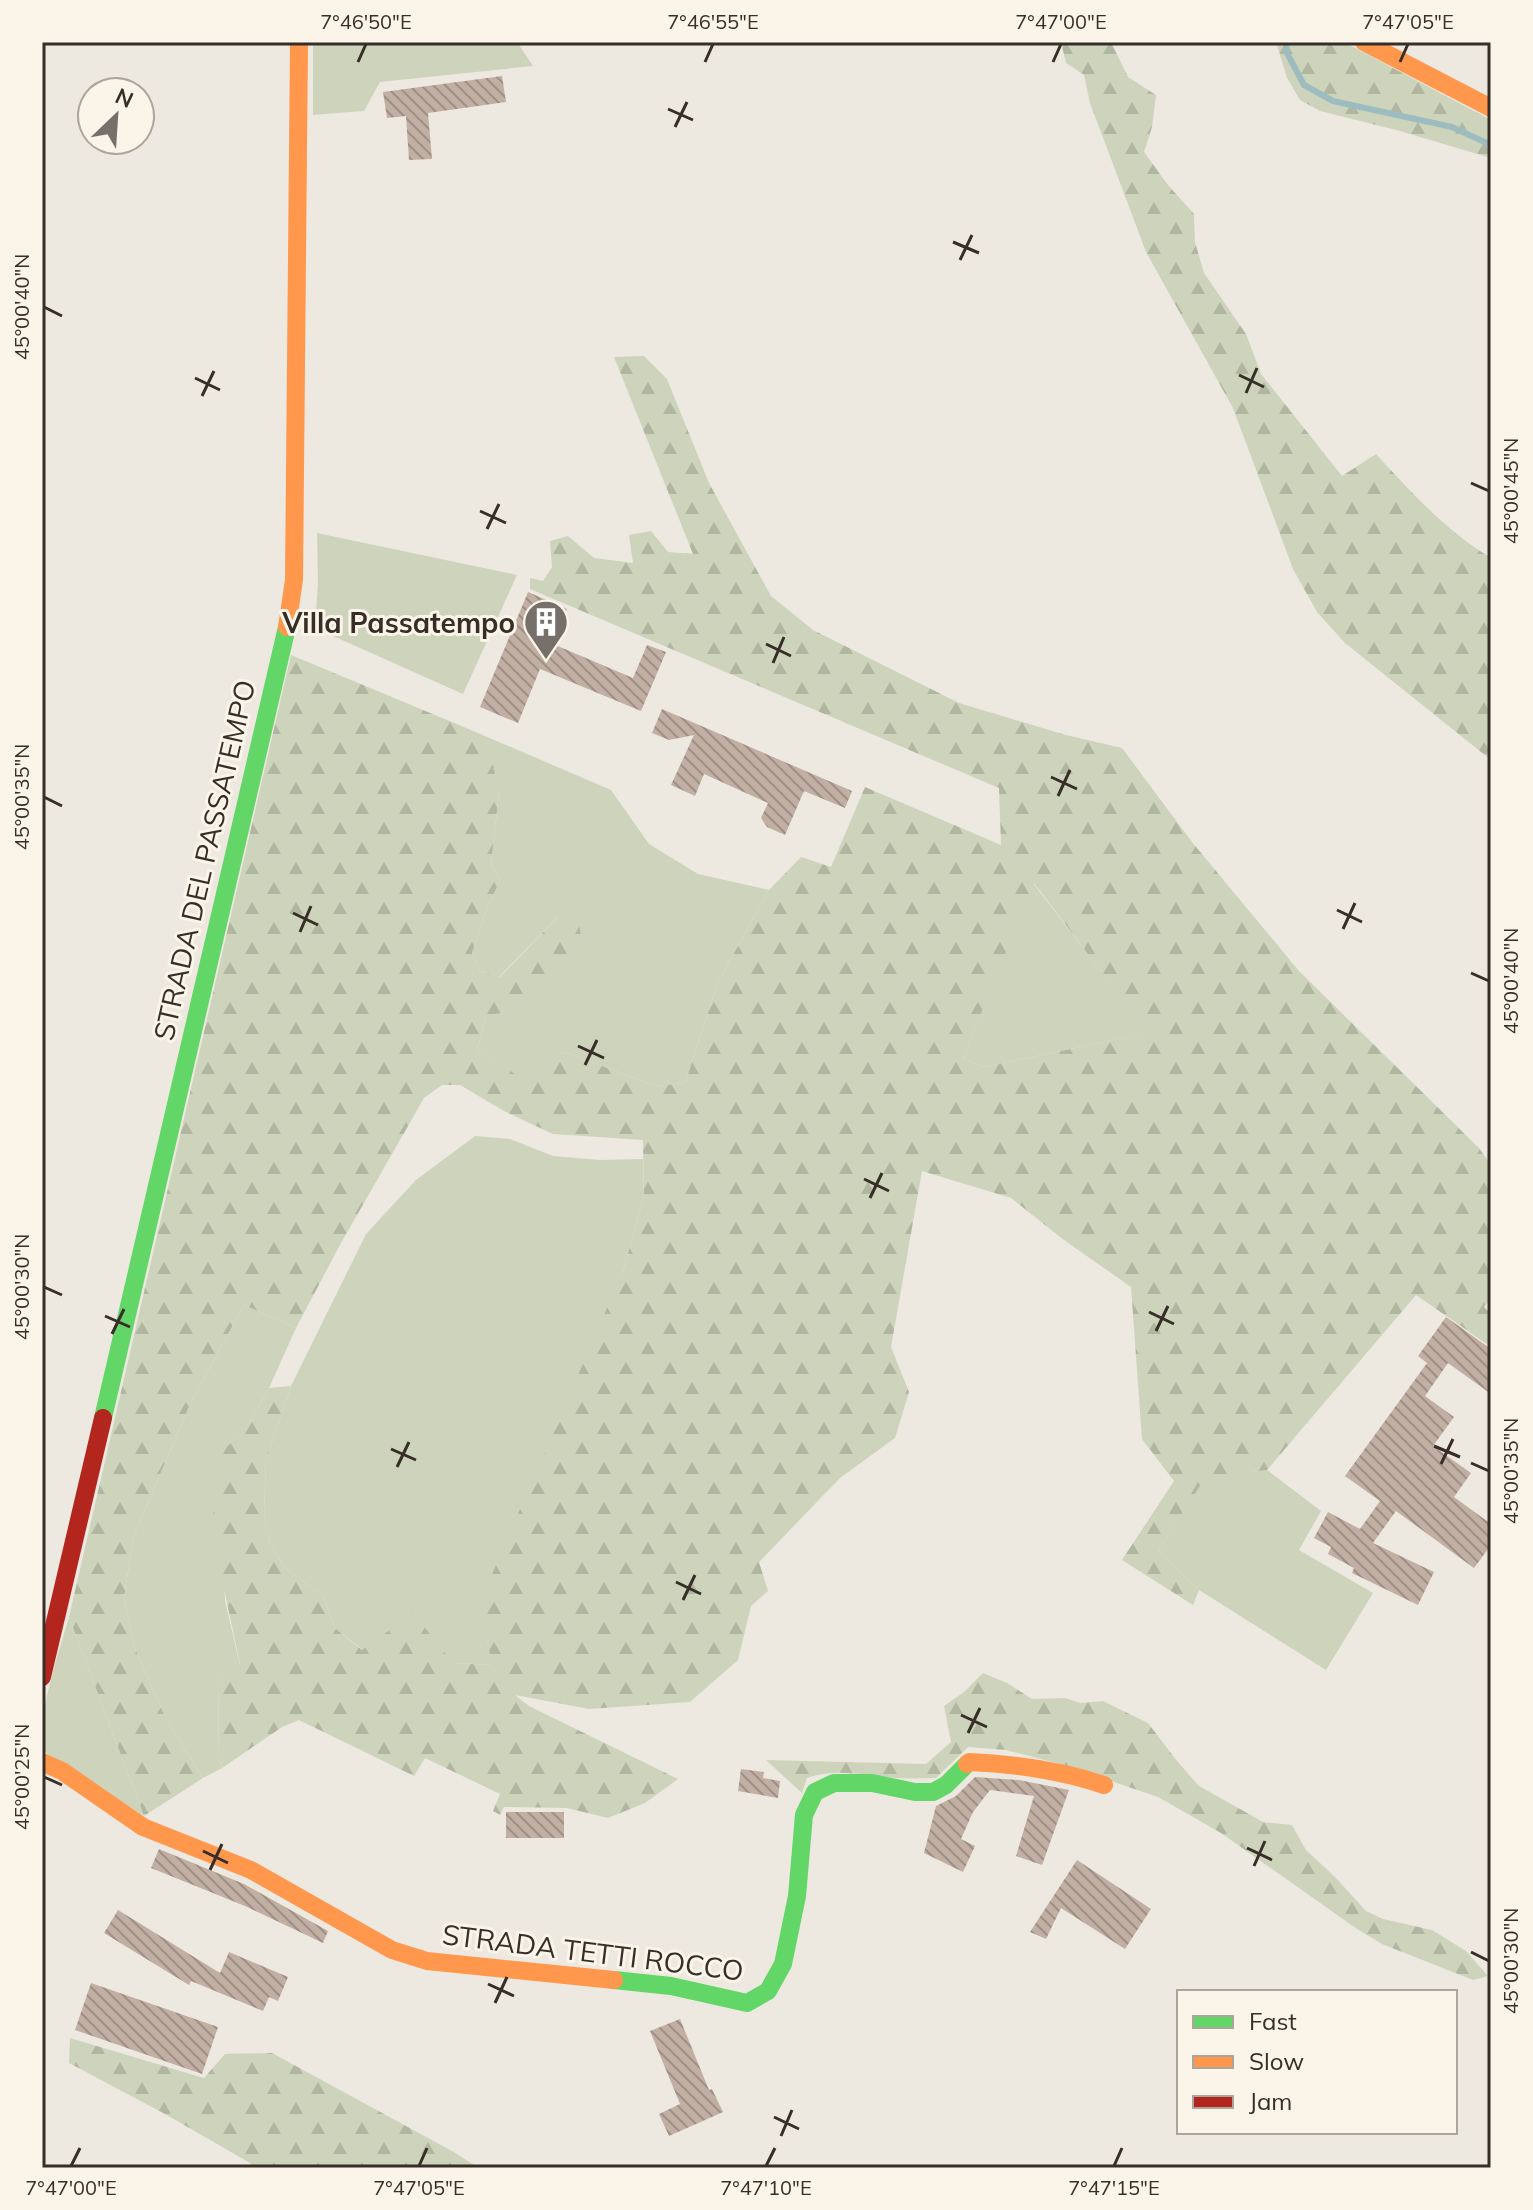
<svg xmlns="http://www.w3.org/2000/svg" width="1533" height="2210" viewBox="0 0 1533 2210" font-family="Mulish,sans-serif">
<style>
.green{fill:#cdd4bb}
.forest{fill:url(#forest-firs);fill-rule:evenodd}
.lines{fill:none;stroke-linecap:round;stroke-linejoin:round}
.stream{stroke:#9dbcbf;stroke-width:6}
.building{fill:url(#building-back-hatch)}
.fast{stroke:#63d668;stroke-width:18}
.slow{stroke:#ff974d;stroke-width:18}
.jam{stroke:#b3261e;stroke-width:18}
.ticks{fill:none;stroke:#372e28;stroke-width:3}
.labels{text-anchor:middle;dominant-baseline:central;stroke-width:6;stroke-linejoin:round;paint-order:stroke}
.poi-label{font-size:28px;font-weight:bold;fill:#372e28;stroke:#faf4e9;text-anchor:end}
.street-label{font-size:28px;fill:#372e28;stroke:#faf4e9}
.neatline{fill:none;stroke:#372e28;stroke-width:3}
.ticks-label{font-size:20px;text-anchor:middle;fill:#372e28}
</style>
<defs>
<pattern id="forest-firs" width="22" height="20" patternUnits="userSpaceOnUse" patternTransform="scale(2)"><rect width="22" height="20" fill="#cdd4bb"/><path d="M5 1l3.5 6h-7zM16 11l3.5 6h-7z" fill="#b1b6a1"/></pattern>
<pattern id="building-back-hatch" width="6" height="6" patternUnits="userSpaceOnUse" patternTransform="scale(2)"><rect width="6" height="6" fill="#c1afa3"/><path d="M-1 5l2 2M0 0l6 6M5-1l2 2" fill="none" stroke="#9e8f85"/></pattern>
</defs>
<rect width="100%" height="100%" fill="#ede9e1"/>
<g class="green">
<polygon points="313,42 517,42 533,66 380,82 364,111 313,115"/>
<polygon points="317,533 517,575 463,694 315,628 318,583"/>
<polygon points="471,730 611,790 649,844 698,874 769,890 718,982 685,1083 655,1086 565,1052 523,1080 477,1050 486,1016 559,916 499,977 480,971 472,953 487,909 500,880 491,864 499,793"/>
<polygon points="1033,883 1149,1033 983,1067 963,1058"/>
<polygon points="475,1136 510,1139 553,1156 600,1160 643,1159 644,1196 623,1271 487,1639 493,1665 453,1663 363,1650 335,1628 323,1596 284,1567 269,1541 264,1514 266,1460 291,1386 366,1234 416,1180"/>
<polygon points="244,1305 296,1328 269,1388 242,1435 218,1454 225,1601 240,1665 218,1682 219,1758 222,1768 203,1778 166,1719 134,1646 124,1598 133,1538 191,1402"/>
<polygon points="1267,1470 1321,1511 1299,1550 1373,1593 1326,1670 1199,1590 1158,1551 1205,1477"/>
<path d="M69,1617L144,1816L48,1755C30,1733 61,1646 69,1617Z"/>
</g>
<g class="forest">
<path d="M1061,42H1111L1128,77L1156,95L1152,127L1144,152L1168,185L1194,214L1195,242L1204,273L1246,334L1261,374L1342,476L1376,454C1411,492 1446,531 1491,558V760L1345,643L1317,612L1293,569L1233,408L1146,252L1090,103L1084,75L1066,63Z"/>
<polygon points="1276,42 1344,42 1491,120 1491,158 1400,131 1320,111 1300,100 1287,78"/>
<path d="M644,356L667,379L709,483L771,596L813,630L959,703L1066,735L1122,748L1192,842L1299,971L1479,1148L1491,1165V1298L1484,1307L1491,1314V1347L1416,1295L1267,1470L1205,1478L1158,1551L1199,1590L1193,1605L1122,1560L1174,1481L1142,1439L1131,1287L1064,1240L1011,1198L922,1171L891,1347L909,1392L895,1438L840,1478L759,1562L768,1591L751,1606L738,1660L690,1702L589,1709L515,1695L529,1706L678,1779L645,1803L608,1818L567,1808L504,1807L500,1815L493,1811L500,1794L425,1758L414,1776L299,1720L282,1727L222,1768L219,1758L218,1682L240,1664L212,1533L218,1453L242,1435L269,1388L291,1386L266,1460L264,1514L269,1541L284,1567L323,1596L335,1628L362,1650L413,1613L453,1663L492,1665L487,1639L486,1588L623,1271L644,1196L643,1140L553,1134L504,1111L460,1085H442L424,1098L341,1243L296,1328L244,1305L191,1402L133,1538L124,1598L134,1646L166,1719L203,1778L144,1816L69,1617L291,655L471,730L492,761L499,793L491,864L500,880L487,909L472,953L480,971L500,977L559,916L579,923L581,936L525,1008L486,1016L477,1050L523,1079L565,1052L655,1086L685,1083L718,982L769,890L801,857L831,867L865,787L1001,845L999,788L530,589V578L543,581L552,567L550,541L568,536L594,558L633,563L629,535L651,531L668,552L693,554L614,357ZM1034,883L1148,1033L983,1067L963,1058Z"/>
<path d="M983,1673L1007,1683L1032,1699L1065,1698L1080,1703L1103,1701L1148,1723L1177,1761L1199,1786L1263,1822L1292,1825L1306,1850L1334,1876L1366,1911L1383,1919L1432,1930L1466,1951L1488,1976L1473,1980L1382,1944L1357,1929L1221,1833L1158,1797L1067,1766L1006,1750L968,1747L936,1778C923,1778 910,1779 897,1778C866,1776 837,1767 807,1778L802,1793L766,1760L926,1764L951,1742L944,1706L964,1692Z"/>
<polygon points="70,2038 204,2078 225,2054 272,2053 452,2151 479,2168 254,2168 250,2163 165,2114 69,2063"/>
</g>
<g class="lines">
<polyline class="stream" points="1286,42 1287,53 1304,85 1333,101 1452,127 1491,145"/>
</g>
<g class="building">
<polygon points="502,76 506,102 428,113 432,159 409,160 406,116 387,118 383,92"/>
<polygon points="528,592 567,609 553,644 633,678 647,645 666,652 641,711 540,669 518,723 480,707"/>
<polygon points="662,709 852,791 845,808 804,791 785,835 767,827 761,818 768,803 704,774 695,796 671,785 694,735 669,740 652,733"/>
<polygon points="1446,1317 1491,1349 1491,1394 1448,1363 1425,1396 1454,1417 1433,1446 1471,1473 1454,1497 1491,1524 1491,1545 1474,1568 1396,1511 1373,1543 1434,1572 1418,1605 1352,1573 1354,1568 1328,1554 1331,1547 1314,1538 1328,1512 1360,1529 1380,1501 1345,1476 1427,1363 1418,1356"/>
<polygon points="741,1769 764,1772 763,1778 780,1781 778,1798 738,1791"/>
<polygon points="975,1777 1019,1780 1069,1790 1042,1865 1016,1856 1034,1796 990,1790 973,1812 961,1839 975,1846 963,1872 924,1853 936,1806 956,1796"/>
<rect x="506" y="1812" width="58" height="26"/>
<polygon points="159,1849 244,1884 328,1931 323,1943 245,1906 151,1868"/>
<polygon points="1077,1860 1151,1909 1125,1949 1061,1908 1046,1939 1030,1932"/>
<polygon points="118,1910 220,1973 229,1952 288,1977 278,2001 269,1997 263,2011 191,1981 189,1985 104,1933"/>
<polygon points="91,1983 218,2027 202,2074 75,2030"/>
<polygon points="680,2019 709,2090 712,2089 723,2112 669,2136 659,2114 680,2104 650,2031"/>
</g>
<g class="lines">
<g class="fast">
<polyline points="103,1418 287,627"/>
<polyline points="614,1980 671,1986 747,2003 768,1991 783,1964 797,1896 804,1815 815,1792 834,1783 872,1783 915,1792 933,1792 946,1785 967,1764"/>
</g>
<g class="slow">
<polyline points="1364,42 1491,108"/>
<polyline points="287,627 294,580 299,42"/>
<polyline points="42,1762 62,1771 143,1827 251,1870 392,1950 427,1961 614,1980"/>
<path d="M967,1764L969,1762C1015,1764 1060,1770 1104,1785"/>
</g>
<polyline class="jam" points="42,1677 103,1418"/>
</g>
<path class="ticks" d="M358,62L366,44M705,62L713,44M1053,62L1061,44M1400,62L1408,44M668,109L693,120M675,127L687,102M953,242L979,253M960,260L972,235M44,307L62,316M1239,375L1264,387M195,378L220,390M1246,393L1257,368M202,396L214,371M1471,483L1489,491M480,511L506,523M487,529L499,504M766,644L791,656M773,663L784,637M1051,777L1077,789M1058,796L1070,770M44,797L62,806M1337,910L1362,922M293,913L318,925M1343,929L1355,903M300,932L311,906M1471,973L1489,981M578,1046L604,1058M585,1065L597,1040M864,1179L889,1191M870,1198L882,1173M44,1287L62,1295M1149,1312L1174,1324M105,1316L130,1327M1156,1331L1168,1306M112,1334L124,1309M1434,1446L1460,1457M391,1449L416,1460M1471,1463L1489,1471M1441,1464L1453,1439M397,1467L409,1442M676,1582L701,1594M683,1600L695,1575M961,1715L987,1727M968,1733L980,1708M44,1777L62,1785M1247,1848L1272,1860M203,1851L228,1863M1254,1866L1265,1841M210,1870L222,1844M1471,1952L1489,1961M488,1984L514,1996M495,2003L507,1977M774,2117L799,2129M781,2136L792,2110M71,2166L80,2148M419,2166L427,2148M766,2166L775,2148M1114,2166L1122,2148"/>
<defs>
<g id="building-pin" transform="scale(2.3)"><path d="M0 17L-7.5 6A9.5 9.5 0 1 1 7.5 6Z" fill="#776f69" stroke="#faf4e9"/><path d="M-4-6H4V6H1V3H-1V6H-4ZM-2.5-4.3h1.7v1.8h-1.7ZM.8-4.3h1.7v1.8H.8ZM-2.5-1h1.7V.8h-1.7ZM.8-1h1.7V.8H.8Z" fill="#fff"/></g>
</defs>
<g fill-rule="evenodd">
<use href="#building-pin" x="546" y="622"/>
</g>
<g class="labels">
<g class="poi-label">
<text x="515" y="622">Villa Passatempo</text>
</g>
<g class="street-label">
<text transform="translate(204 860) rotate(-77)">STRADA DEL PASSATEMPO</text>
<text transform="translate(593 1952) rotate(7)">STRADA TETTI ROCCO</text>
</g>
</g>
<rect width="1533" height="2210" fill="none" stroke="#faf4e9" stroke-width="88"/>
<rect x="1177" y="1990" width="280" height="144" fill="#faf4e9" stroke="#aca59c" stroke-width="2"/>
<rect x="1193" y="2016" width="40" height="12" fill="#63d668" stroke="#aca59c" stroke-width="2"/>
<text x="1249" y="2030" font-size="24" fill="#372e28">Fast</text>
<rect x="1193" y="2056" width="40" height="12" fill="#ff974d" stroke="#aca59c" stroke-width="2"/>
<text x="1249" y="2070" font-size="24" fill="#372e28">Slow</text>
<rect x="1193" y="2096" width="40" height="12" fill="#b3261e" stroke="#aca59c" stroke-width="2"/>
<text x="1249" y="2110" font-size="24" fill="#372e28">Jam</text>
<g transform="translate(116 116) rotate(25)"><circle r="38" fill="#faf4e9" stroke="#aca59c" stroke-width="2"/>
<path d="M0-6L14 30L0 20L-14 30Z" fill="#776f69"/>
<text y="-12" font-size="22" font-weight="bold" text-anchor="middle" fill="#372e28">N</text>
</g>
<rect x="44" y="44" width="1445" height="2122" class="neatline"/>
<g class="ticks-label">
<text x="366" y="29">7°46'50"E</text>
<text x="713" y="29">7°46'55"E</text>
<text x="1061" y="29">7°47'00"E</text>
<text x="1408" y="29">7°47'05"E</text>
<text transform="translate(22 307) rotate(-90)" y="7">45°00'40"N</text>
<text transform="translate(1511 491) rotate(-90)" y="7">45°00'45"N</text>
<text transform="translate(22 797) rotate(-90)" y="7">45°00'35"N</text>
<text transform="translate(1511 981) rotate(-90)" y="7">45°00'40"N</text>
<text transform="translate(22 1287) rotate(-90)" y="7">45°00'30"N</text>
<text transform="translate(1511 1471) rotate(-90)" y="7">45°00'35"N</text>
<text transform="translate(22 1777) rotate(-90)" y="7">45°00'25"N</text>
<text transform="translate(1511 1961) rotate(-90)" y="7">45°00'30"N</text>
<text x="71" y="2195">7°47'00"E</text>
<text x="419" y="2195">7°47'05"E</text>
<text x="766" y="2195">7°47'10"E</text>
<text x="1114" y="2195">7°47'15"E</text>
</g>
</svg>
